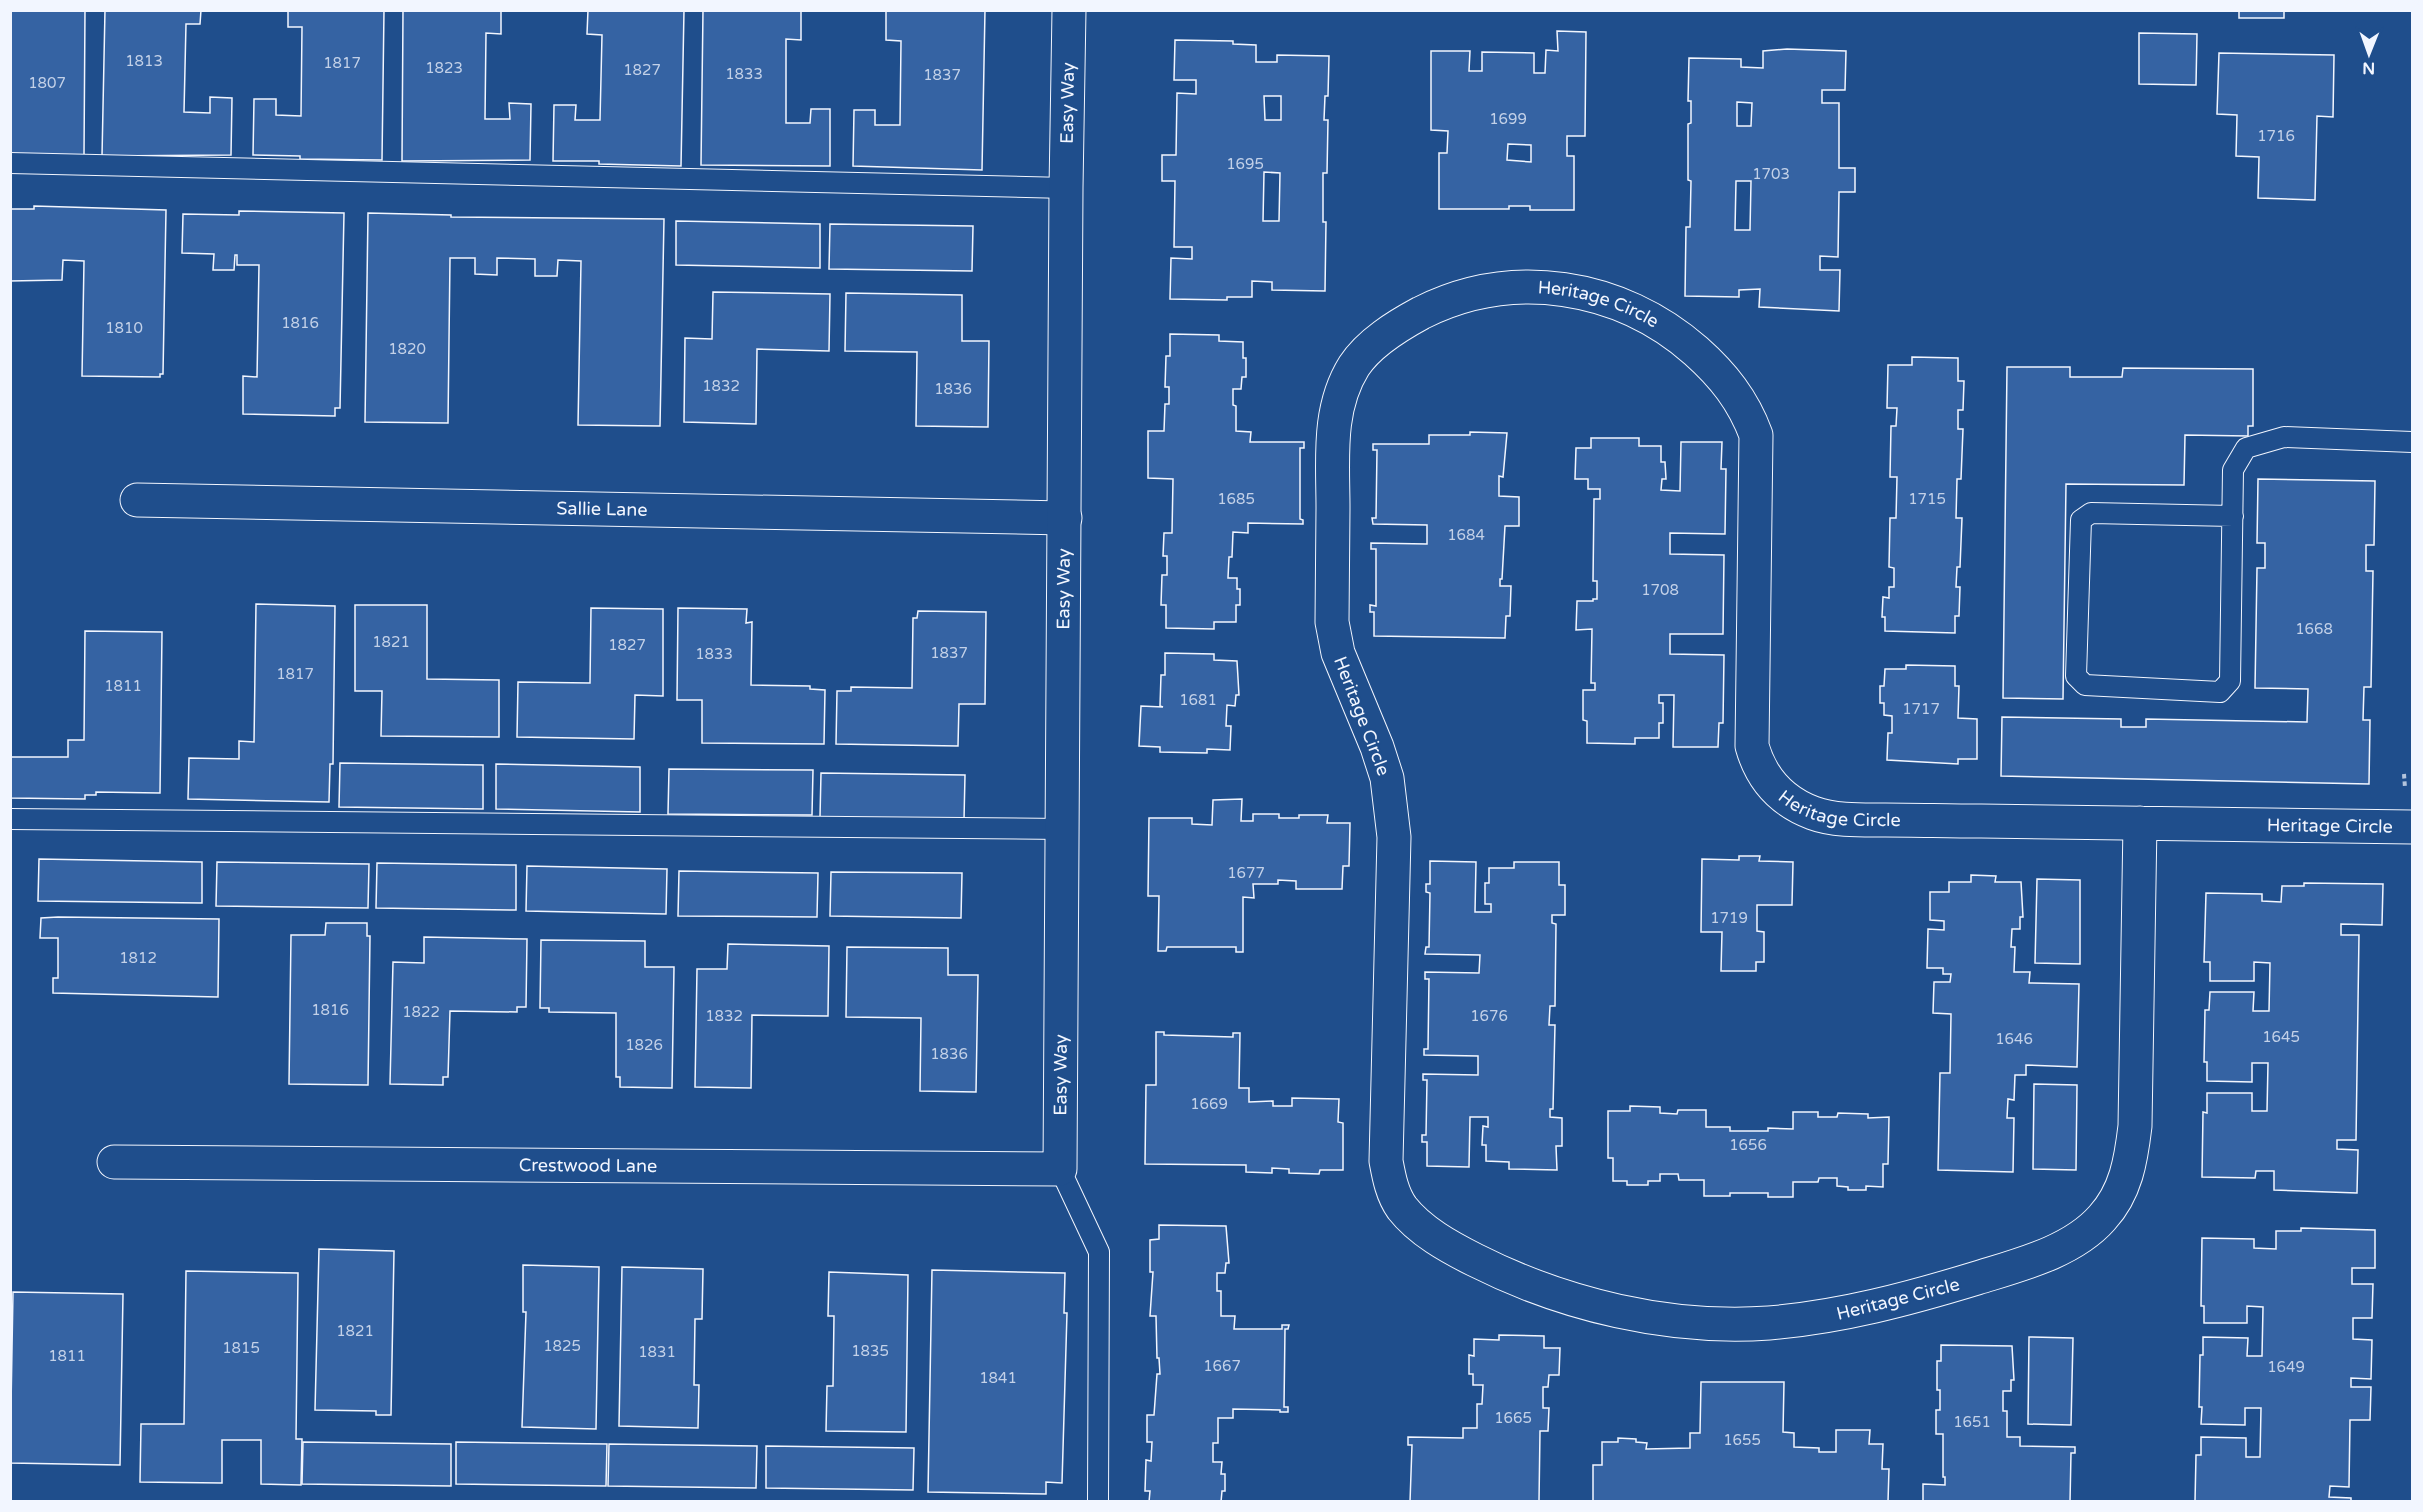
<svg xmlns="http://www.w3.org/2000/svg" width="2423" height="1512" viewBox="0 0 2423 1512" font-family="'Varela Round',sans-serif">
<style>
.building{fill:#3563a3;stroke:#f2f6ff;stroke-width:1.5;fill-rule:evenodd}
.lines{fill:none;stroke-linecap:round;stroke-linejoin:round}
.service-casing{stroke:#f2f6ff;stroke-width:22}
.minor-casing{stroke:#f2f6ff;stroke-width:35}
.path{stroke:#b3c4dc;stroke-width:4;stroke-dasharray:4.5 3;stroke-linecap:butt}
.service{stroke:#1f4e8c;stroke-width:20}
.minor{stroke:#1f4e8c;stroke-width:33}
.labels{text-anchor:middle;dominant-baseline:central;stroke-width:4.5;stroke-linejoin:round;paint-order:stroke}
.number-label{font-size:15px;fill:#c3d1e8}
.street-label{font-size:18px;fill:#f2f6ff;stroke:#1f4e8c}
</style>
<rect width="100%" height="100%" fill="#1f4e8c"/>
<g class="building">
<polygon points="10,10 85,10 84,155 10,155"/>
<polygon points="105,10 201,10 200,24 186,24 184,112 210,113 210,97 232,98 231,155 102,156"/>
<polygon points="288,10 384,10 382,160 300,159 300,156 253,155 254,99 276,99 276,115 301,116 302,27 288,27"/>
<polygon points="403,10 501,10 501,34 486,33 485,119 510,119 509,103 531,104 530,160 402,161"/>
<polygon points="588,10 684,10 681,166 599,164 599,161 553,161 554,105 576,105 575,120 600,120 602,35 587,34"/>
<polygon points="703,10 801,10 801,40 786,39 786,123 810,123 811,109 830,109 830,166 701,165"/>
<polygon points="886,10 985,10 982,170 853,166 854,110 875,110 875,125 900,125 901,41 886,40"/>
<rect x="2239" y="10" width="45" height="8"/>
<path d="M1557,31L1586,32L1585,136H1567V156H1574V210H1530V206H1509V209H1439V153H1447L1448,131L1431,130V51H1470L1469,71H1482V52L1534,53V73H1545L1546,50L1558,51ZM1508,144L1531,145V162L1507,160Z"/>
<polygon points="2139,33 2197,34 2196,85 2139,84"/>
<path d="M1175,40L1233,41V44L1256,45V62H1277V55L1329,56L1328,96H1325L1324,120H1328L1327,173H1323V222H1326L1325,291L1272,290V282L1252,281V297H1227V300L1170,299L1171,258L1192,259V247H1174L1175,181H1162V155H1176L1177,93L1196,94V80H1174ZM1264,96H1281V120H1265ZM1264,172L1280,173L1279,221H1263Z"/>
<path d="M1787,49L1846,51L1845,90H1822V103H1839V168H1855V192H1839L1838,257L1820,256V270H1840L1839,311L1759,307L1760,289L1739,290V297L1685,296L1686,227H1690L1691,181L1688,180V124L1691,123V101H1688L1689,58L1741,59V67L1763,68V51ZM1737,102L1752,103L1751,126H1737ZM1736,181H1751L1750,230H1735Z"/>
<polygon points="2219,53 2334,55 2333,117 2317,116 2315,200 2258,198 2259,157 2236,156 2237,115 2217,114"/>
<polygon points="34,206 166,210 163,374 160,374 160,377 82,376 84,261 63,260 62,280 10,281 10,209 34,209"/>
<polygon points="239,211 344,213 340,408 335,408 335,416 243,414 243,376 257,377 259,265 237,265 237,255 235,255 234,270 213,270 214,254 182,253 183,214 239,215"/>
<polygon points="368,213 451,215 451,217 664,219 660,426 578,425 581,261 558,260 557,276 535,276 535,259 497,258 497,275 475,274 475,258 450,258 448,423 365,422"/>
<polygon points="676,221 820,224 820,268 676,265"/>
<polygon points="830,224 973,226 972,271 829,269"/>
<polygon points="713,292 830,294 829,351 757,349 756,424 684,422 685,338 712,339"/>
<polygon points="846,293 962,295 962,341 989,341 988,427 916,426 917,352 845,351"/>
<polygon points="1170,334 1219,335 1219,341 1243,342 1243,358 1246,358 1246,377 1242,377 1241,389 1233,389 1233,405 1236,406 1236,431 1251,432 1250,442 1304,442 1304,448 1300,448 1300,519 1303,520 1303,524 1248,523 1248,533 1233,532 1232,557 1229,557 1228,578 1237,578 1237,589 1240,589 1240,605 1236,605 1236,622 1214,622 1214,629 1166,628 1166,605 1161,605 1162,575 1167,575 1167,556 1163,556 1164,533 1172,533 1173,479 1148,478 1148,431 1164,431 1165,404 1169,404 1169,387 1165,387 1166,356 1170,356"/>
<polygon points="1912,357 1958,358 1958,381 1964,381 1963,410 1958,410 1958,429 1963,429 1961,479 1957,479 1956,518 1962,518 1960,567 1957,567 1956,587 1960,587 1959,616 1955,616 1955,633 1885,631 1885,617 1882,617 1883,597 1889,598 1889,587 1894,587 1894,568 1889,567 1890,518 1896,518 1897,477 1890,477 1891,426 1896,426 1897,408 1887,408 1888,365 1912,365"/>
<polygon points="2007,367 2070,367 2070,377 2122,377 2123,368 2253,369 2253,426 2248,426 2248,436 2185,435 2184,485 2066,484 2063,699 2003,698"/>
<polygon points="1470,432 1507,433 1503,477 1499,476 1499,496 1519,497 1519,526 1505,526 1502,579 1500,579 1500,586 1511,586 1510,616 1506,616 1505,638 1374,636 1374,612 1370,612 1370,605 1376,606 1376,549 1371,549 1371,543 1427,544 1427,525 1373,524 1372,518 1376,518 1377,450 1373,450 1373,444 1429,444 1429,435 1470,435"/>
<polygon points="1591,438 1639,438 1639,446 1661,446 1661,462 1665,462 1666,479 1662,479 1661,490 1680,491 1681,442 1722,442 1721,469 1726,469 1725,534 1670,533 1670,554 1724,555 1723,634 1670,634 1670,654 1724,655 1723,723 1719,723 1718,747 1673,747 1674,695 1659,695 1659,703 1663,703 1663,723 1659,723 1659,738 1635,738 1635,744 1587,743 1587,721 1583,720 1583,690 1595,690 1595,683 1591,683 1592,629 1576,630 1577,601 1593,601 1593,599 1597,599 1597,581 1593,581 1594,499 1600,499 1600,489 1588,489 1588,479 1575,479 1576,448 1591,448"/>
<polygon points="2258,479 2375,481 2374,545 2366,545 2366,571 2373,571 2371,687 2364,687 2363,720 2370,720 2369,784 2001,776 2002,717 2121,719 2121,727 2146,727 2146,719 2307,722 2308,689 2255,688 2257,568 2265,568 2265,543 2257,543"/>
<polygon points="256,604 335,606 333,764 330,764 329,802 188,799 189,758 239,759 239,741 254,742"/>
<polygon points="355,605 427,605 427,679 499,680 499,737 381,736 382,691 355,691"/>
<polygon points="591,608 663,609 663,696 635,695 634,739 517,737 518,682 590,683"/>
<polygon points="678,608 747,609 746,623 752,622 751,685 810,686 810,689 825,690 824,744 702,743 702,700 677,700"/>
<polygon points="918,611 986,612 985,704 959,704 958,746 836,744 837,691 851,691 851,687 912,688 913,618 917,618"/>
<polygon points="85,631 162,632 160,793 96,792 96,795 85,795 85,799 10,798 10,757 68,757 68,740 84,740"/>
<polygon points="1165,653 1214,654 1214,660 1237,661 1239,695 1236,695 1235,706 1227,705 1226,726 1231,726 1230,750 1207,749 1207,753 1160,752 1160,747 1139,746 1141,706 1163,707 1160,706 1161,675 1165,675"/>
<polygon points="1906,665 1955,666 1955,686 1959,686 1958,718 1977,719 1977,759 1958,759 1958,764 1887,760 1888,733 1892,733 1892,716 1884,715 1884,703 1880,703 1880,686 1884,686 1885,669 1906,669"/>
<polygon points="340,763 483,765 483,809 339,807"/>
<polygon points="496,764 640,767 640,812 496,809"/>
<polygon points="669,769 813,770 812,815 668,814"/>
<polygon points="821,773 965,775 964,820 820,817"/>
<polygon points="1242,799 1241,821 1253,821 1253,814 1279,814 1279,818 1299,818 1299,815 1328,815 1327,823 1350,823 1349,866 1343,866 1342,889 1296,889 1296,881 1278,880 1278,884 1253,884 1254,898 1243,897 1243,952 1236,952 1236,947 1167,947 1166,951 1158,951 1159,896 1148,896 1149,818 1192,818 1192,824 1212,825 1213,800"/>
<polygon points="1739,856 1760,856 1759,861 1793,862 1792,905 1757,905 1757,931 1764,932 1764,962 1756,962 1756,971 1721,971 1722,932 1701,932 1702,859 1739,860"/>
<polygon points="39,859 202,862 202,903 38,901"/>
<polygon points="1430,861 1476,862 1475,912 1491,912 1491,904 1485,904 1485,883 1489,883 1489,868 1514,868 1514,862 1559,862 1559,885 1565,885 1565,915 1552,915 1552,923 1556,924 1555,1006 1550,1006 1549,1025 1555,1025 1553,1109 1550,1109 1550,1117 1562,1118 1562,1146 1556,1146 1557,1170 1509,1169 1509,1162 1486,1161 1486,1145 1482,1145 1483,1126 1488,1127 1488,1117 1470,1117 1469,1167 1427,1166 1427,1142 1422,1142 1422,1135 1426,1135 1427,1080 1423,1080 1423,1074 1478,1075 1478,1056 1424,1055 1424,1049 1428,1049 1429,979 1425,979 1425,972 1479,973 1480,955 1425,954 1426,947 1429,947 1430,893 1426,892 1426,884 1430,884"/>
<polygon points="217,862 369,864 368,908 216,906"/>
<polygon points="377,863 516,865 516,910 376,908"/>
<polygon points="527,866 667,869 666,914 526,911"/>
<polygon points="679,871 818,873 817,917 678,916"/>
<polygon points="831,872 962,873 961,918 830,916"/>
<polygon points="1971,875 1996,876 1995,882 2021,882 2023,917 2020,917 2020,929 2012,929 2011,947 2015,947 2014,972 2030,972 2029,983 2079,984 2077,1067 2026,1065 2026,1075 2015,1075 2014,1100 2008,1099 2007,1118 2014,1118 2013,1172 1938,1170 1940,1073 1950,1073 1951,1014 1933,1013 1934,982 1950,982 1951,974 1943,974 1943,968 1927,968 1928,929 1944,930 1944,921 1930,920 1930,892 1949,892 1949,882 1971,882"/>
<polygon points="2037,879 2080,880 2080,964 2035,963"/>
<polygon points="2304,883 2383,884 2382,925 2341,924 2341,935 2359,935 2356,1140 2337,1140 2337,1149 2358,1150 2357,1193 2274,1190 2274,1171 2256,1171 2255,1178 2202,1177 2203,1112 2207,1113 2207,1093 2252,1093 2252,1111 2267,1111 2268,1063 2252,1063 2252,1082 2207,1081 2207,1062 2204,1062 2205,1010 2209,1010 2210,992 2254,992 2253,1011 2269,1011 2270,963 2254,962 2254,981 2210,981 2210,962 2204,962 2206,893 2262,894 2262,901 2281,902 2282,886 2304,886"/>
<polygon points="58,917 219,919 218,997 53,993 53,978 58,978 58,938 40,938 41,918"/>
<polygon points="326,923 367,923 367,936 370,936 368,1085 289,1084 291,935 325,935"/>
<polygon points="424,937 527,939 526,1007 517,1007 517,1012 450,1011 448,1077 443,1077 443,1085 390,1084 393,962 424,963"/>
<polygon points="541,940 645,941 645,967 674,967 672,1088 620,1087 620,1077 616,1077 616,1013 549,1012 549,1008 540,1008"/>
<polygon points="728,944 829,946 828,1016 752,1015 751,1088 695,1087 697,969 727,969"/>
<polygon points="847,947 948,948 948,975 978,975 976,1092 920,1091 921,1018 846,1017"/>
<polygon points="1156,1032 1164,1032 1164,1035 1233,1037 1233,1033 1240,1033 1239,1088 1249,1088 1249,1102 1273,1101 1273,1106 1292,1106 1292,1098 1339,1099 1338,1122 1343,1123 1343,1170 1320,1170 1319,1174 1289,1173 1289,1169 1272,1168 1272,1173 1246,1172 1246,1165 1145,1164 1146,1085 1156,1085"/>
<polygon points="2034,1084 2077,1085 2076,1170 2033,1169"/>
<polygon points="1630,1106 1660,1107 1660,1113 1677,1114 1678,1110 1706,1110 1706,1127 1730,1127 1730,1131 1768,1131 1768,1128 1793,1129 1793,1112 1818,1112 1818,1117 1837,1117 1838,1113 1868,1114 1868,1118 1889,1117 1888,1164 1883,1164 1883,1187 1866,1186 1866,1190 1848,1190 1848,1187 1837,1186 1837,1178 1819,1178 1818,1182 1793,1182 1793,1197 1768,1197 1768,1193 1730,1193 1730,1196 1704,1196 1704,1180 1679,1180 1678,1174 1660,1174 1660,1181 1648,1181 1648,1185 1627,1185 1627,1181 1613,1181 1613,1158 1608,1158 1608,1111 1630,1111"/>
<polygon points="1159,1225 1226,1226 1229,1263 1226,1263 1225,1273 1217,1273 1217,1291 1221,1291 1221,1316 1235,1316 1234,1329 1282,1329 1282,1325 1289,1325 1288,1329 1285,1329 1284,1407 1288,1407 1288,1412 1280,1412 1280,1410 1233,1409 1233,1418 1218,1418 1218,1443 1213,1443 1213,1462 1222,1462 1221,1474 1225,1474 1225,1491 1222,1491 1221,1502 1149,1502 1150,1491 1145,1491 1146,1460 1151,1461 1152,1442 1147,1442 1147,1415 1154,1415 1157,1374 1160,1374 1159,1358 1157,1358 1156,1316 1150,1316 1153,1272 1150,1272 1150,1240 1159,1239"/>
<polygon points="2301,1228 2375,1230 2375,1268 2352,1268 2352,1284 2373,1284 2372,1318 2353,1318 2353,1339 2372,1340 2371,1379 2351,1378 2351,1387 2371,1387 2370,1420 2350,1420 2349,1487 2330,1486 2329,1497 2351,1498 2351,1502 2195,1502 2196,1455 2201,1455 2201,1437 2246,1438 2246,1457 2260,1457 2261,1408 2245,1408 2245,1425 2201,1424 2202,1407 2199,1407 2200,1355 2203,1355 2203,1337 2248,1338 2247,1356 2262,1356 2263,1307 2247,1306 2247,1323 2204,1323 2204,1306 2201,1306 2202,1238 2254,1239 2254,1248 2276,1249 2276,1231 2301,1231"/>
<polygon points="319,1249 394,1251 391,1415 376,1415 376,1411 315,1410"/>
<polygon points="523,1265 599,1267 596,1429 522,1427 526,1312 523,1312"/>
<polygon points="622,1267 703,1269 702,1319 695,1319 694,1385 699,1385 698,1428 619,1426"/>
<polygon points="932,1270 1065,1273 1064,1313 1067,1313 1062,1483 1046,1482 1046,1494 928,1492"/>
<polygon points="186,1271 298,1273 296,1439 302,1439 301,1485 261,1484 261,1440 222,1440 222,1483 140,1482 141,1424 184,1424"/>
<polygon points="829,1272 908,1275 906,1432 826,1431 827,1386 833,1386 834,1316 828,1316"/>
<polygon points="13,1292 123,1294 120,1465 10,1463"/>
<polygon points="1499,1335 1544,1336 1544,1348 1560,1348 1559,1375 1549,1375 1548,1387 1543,1387 1543,1408 1549,1408 1548,1431 1540,1431 1539,1502 1410,1502 1412,1445 1408,1445 1408,1437 1463,1438 1463,1428 1477,1428 1477,1404 1482,1404 1483,1385 1473,1385 1473,1374 1469,1374 1469,1355 1474,1356 1474,1339 1499,1340"/>
<polygon points="2029,1337 2073,1338 2071,1425 2028,1424"/>
<polygon points="1941,1345 2012,1346 2014,1380 2011,1380 2011,1391 2003,1391 2003,1411 2007,1411 2007,1437 2020,1437 2020,1446 2075,1447 2075,1453 2071,1453 2070,1502 1923,1502 1923,1484 1945,1485 1945,1477 1943,1477 1943,1434 1936,1434 1936,1410 1940,1410 1940,1390 1937,1390 1937,1361 1941,1361"/>
<polygon points="1701,1382 1784,1382 1783,1432 1794,1433 1794,1447 1819,1448 1819,1452 1836,1452 1836,1430 1870,1430 1869,1444 1883,1444 1882,1469 1889,1469 1888,1502 1593,1502 1593,1465 1602,1465 1602,1442 1618,1442 1618,1438 1636,1439 1636,1442 1647,1443 1646,1449 1690,1448 1690,1433 1700,1433"/>
<polygon points="303,1442 451,1444 451,1486 302,1484"/>
<polygon points="456,1442 607,1444 606,1486 456,1484"/>
<polygon points="609,1444 757,1446 756,1488 608,1486"/>
<polygon points="766,1446 914,1448 913,1490 766,1488"/>
</g>
<g class="lines">
<g class="service-casing">
<g id="service">
<polyline points="10,163 1066,188"/>
<polyline points="2233,516 2091,513 2081,520 2076,676 2085,685 2220,692 2230,681 2233,470 2246,448 2284,437 2412,442"/>
<polyline points="10,819 1063,829"/>
<polyline points="1060,1169 1099,1252 1098,1502"/>
</g>
</g>
<g class="minor-casing">
<g id="minor">
<path id="s1" d="M137,500L1065,518"/>
<path id="s2" d="M2140,823L2135,1126C2131,1160 2126,1192 2102,1218C2072,1252 2019,1265 1977,1278C1908,1299 1841,1317 1769,1323C1669,1330 1564,1305 1475,1260C1449,1247 1420,1231 1402,1208C1392,1194 1389,1177 1386,1161L1394,837L1387,778L1377,747L1338,653L1332,622C1332,584 1333,546 1333,508C1333,460 1327,409 1354,366C1369,343 1397,326 1421,313C1512,267 1620,284 1696,351C1723,375 1743,400 1756,435L1752,746C1761,778 1781,801 1813,813C1834,821 1863,820 1885,820C1917,820 1949,821 1981,821C2125,823 2269,825 2412,827"/>
<path id="s3" d="M114,1162L1060,1169L1066,188L1069,10"/>
</g>
</g>
<polyline class="path" points="2404,774 2405,788"/>
<use href="#service" class="service"/>
<use href="#minor" class="minor"/>
</g>
<g class="labels">
<g class="number-label">
<text x="144" y="61">1813</text>
<text x="342" y="63">1817</text>
<text x="444" y="68">1823</text>
<text x="642" y="70">1827</text>
<text x="744" y="74">1833</text>
<text x="942" y="75">1837</text>
<text x="47" y="83">1807</text>
<text x="1508" y="119">1699</text>
<text x="2276" y="136">1716</text>
<text x="1245" y="164">1695</text>
<text x="1771" y="174">1703</text>
<text x="300" y="323">1816</text>
<text x="124" y="328">1810</text>
<text x="407" y="349">1820</text>
<text x="721" y="386">1832</text>
<text x="953" y="389">1836</text>
<text x="1236" y="499">1685</text>
<text x="1927" y="499">1715</text>
<text x="1466" y="535">1684</text>
<text x="1660" y="590">1708</text>
<text x="2314" y="629">1668</text>
<text x="391" y="642">1821</text>
<text x="627" y="645">1827</text>
<text x="949" y="653">1837</text>
<text x="714" y="654">1833</text>
<text x="295" y="674">1817</text>
<text x="123" y="686">1811</text>
<text x="1198" y="700">1681</text>
<text x="1921" y="709">1717</text>
<text x="1246" y="873">1677</text>
<text x="1729" y="918">1719</text>
<text x="138" y="958">1812</text>
<text x="330" y="1010">1816</text>
<text x="421" y="1012">1822</text>
<text x="724" y="1016">1832</text>
<text x="1489" y="1016">1676</text>
<text x="2281" y="1037">1645</text>
<text x="2014" y="1039">1646</text>
<text x="644" y="1045">1826</text>
<text x="949" y="1054">1836</text>
<text x="1209" y="1104">1669</text>
<text x="1748" y="1145">1656</text>
<text x="355" y="1331">1821</text>
<text x="562" y="1346">1825</text>
<text x="241" y="1348">1815</text>
<text x="870" y="1351">1835</text>
<text x="657" y="1352">1831</text>
<text x="67" y="1356">1811</text>
<text x="1222" y="1366">1667</text>
<text x="2286" y="1367">1649</text>
<text x="998" y="1378">1841</text>
<text x="1513" y="1418">1665</text>
<text x="1972" y="1422">1651</text>
<text x="1742" y="1440">1655</text>
</g>
<g class="street-label">
<text stroke="none"><textPath href="#s3" startOffset="2012">Easy Way</textPath></text>
<text stroke="none"><textPath href="#s2" startOffset="2280">Heritage Circle</textPath></text>
<text stroke="none"><textPath href="#s1" startOffset="465">Sallie Lane</textPath></text>
<text stroke="none"><textPath href="#s3" startOffset="1526">Easy Way</textPath></text>
<text transform="translate(1362 716) rotate(69)">Heritage Circle</text>
<text stroke="none"><textPath href="#s2" startOffset="2926">Heritage Circle</textPath></text>
<text stroke="none"><textPath href="#s2" startOffset="3418">Heritage Circle</textPath></text>
<text stroke="none"><textPath href="#s3" startOffset="1040">Easy Way</textPath></text>
<text stroke="none"><textPath href="#s3" startOffset="474">Crestwood Lane</textPath></text>
<text transform="translate(1898 1299) rotate(-14)">Heritage Circle</text>
</g>
</g>
<rect width="2423" height="1512" fill="none" stroke="#f2f6ff" stroke-width="24"/>
<g transform="translate(2369 54) rotate(181)" stroke="#1f4e8c" stroke-width="4.5" paint-order="stroke">
<path d="M0-4.5L10 22L0 15L-10 22Z" fill="#f2f6ff"/>
<text y="-9" font-size="16" font-weight="bold" text-anchor="middle" fill="#f2f6ff">N</text>
</g>
</svg>
